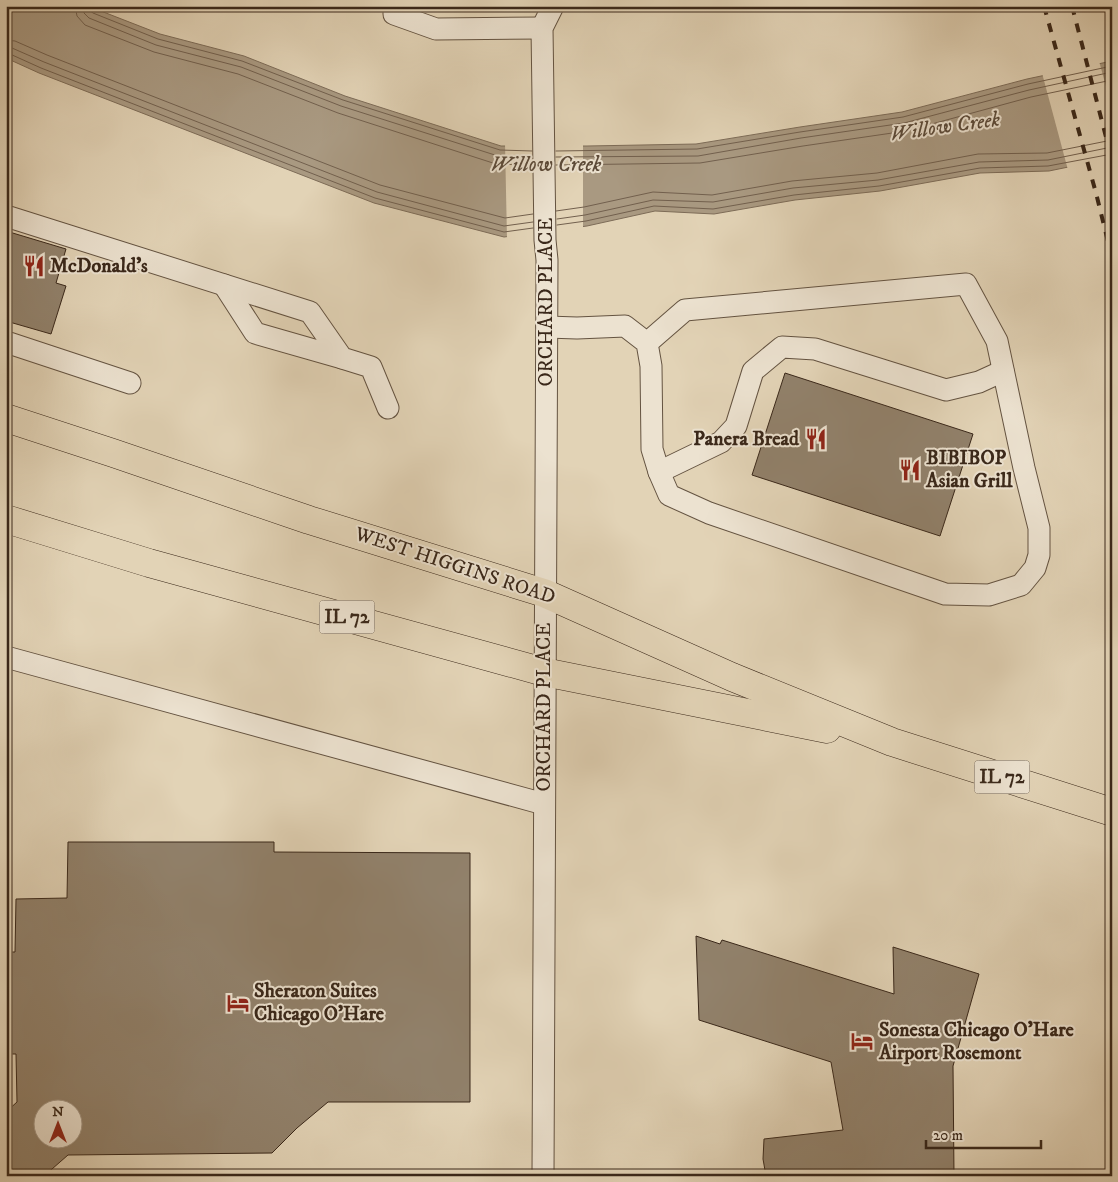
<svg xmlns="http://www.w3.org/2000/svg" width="1118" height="1182" viewBox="0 0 1118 1182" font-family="'IM FELL DW Pica',serif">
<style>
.water{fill:#a99981;stroke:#7d6c58}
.pier{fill:#e2d3b6}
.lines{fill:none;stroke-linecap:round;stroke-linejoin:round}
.shore{stroke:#72604e;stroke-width:1}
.building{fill:#91816b;stroke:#3a281a;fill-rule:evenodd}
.lane-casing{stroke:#645341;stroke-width:23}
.primary-casing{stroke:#3a281a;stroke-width:29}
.lane{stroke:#ece2d0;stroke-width:21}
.primary{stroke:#e2d3b6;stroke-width:28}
.rail{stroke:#3a281a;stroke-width:4;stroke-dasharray:9 9;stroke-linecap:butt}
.labels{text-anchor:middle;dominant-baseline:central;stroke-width:4;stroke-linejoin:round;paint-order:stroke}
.shield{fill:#ece2d0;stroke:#6f6051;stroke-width:1}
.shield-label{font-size:19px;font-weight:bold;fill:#3a281a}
.poi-label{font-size:20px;font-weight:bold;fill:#3a281a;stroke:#ece2d0;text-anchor:start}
.street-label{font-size:20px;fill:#3a281a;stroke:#ece2d0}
.water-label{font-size:21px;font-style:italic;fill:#5b4a39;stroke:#ece2d0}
</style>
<rect width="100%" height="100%" fill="#e2d3b6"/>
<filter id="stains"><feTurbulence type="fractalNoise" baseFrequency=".004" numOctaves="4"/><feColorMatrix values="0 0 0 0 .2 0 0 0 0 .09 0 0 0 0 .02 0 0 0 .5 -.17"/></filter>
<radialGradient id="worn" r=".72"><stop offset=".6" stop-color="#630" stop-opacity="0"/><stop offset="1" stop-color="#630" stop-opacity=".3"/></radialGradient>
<polygon class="water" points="6,6 88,6 160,34 244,56 345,96 501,146 587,146 696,144 800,127 902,112 1027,79 1112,61 1112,158 1049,171 980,173 880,191 795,200 714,214 655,211 587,226 504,237 374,203 39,73 6,58"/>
<g class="pier">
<polygon points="1099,61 1112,108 1112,161 1068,170 1042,73"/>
<polygon points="505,143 583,144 583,229 507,239"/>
</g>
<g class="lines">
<g class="shore">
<polyline points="75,6 77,16 85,25 154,52 238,74 338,113 496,164 532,165"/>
<polyline points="83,6 84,13 89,18 156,45 241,67 341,106 498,156 532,157"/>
<polyline points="89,6 89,10 93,13 158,39 242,61 343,100 500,150 532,151"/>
<polyline points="6,40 15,41 47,55 380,185 505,218 533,214"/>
<polyline points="6,48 12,48 44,62 377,192 504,226 533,222"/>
<polyline points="6,54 10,54 41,68 375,198 504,232 533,228"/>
<polyline points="556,151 697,149 800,132 903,117 1028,84 1112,66"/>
<polyline points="556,157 698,156 801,138 904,123 1029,90 1112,72"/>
<polyline points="556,165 700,163 803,146 906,131 1031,97 1112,80"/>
<polyline points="556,211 584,207 653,192 712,195 792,181 877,173 978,154 1047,153 1112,140"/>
<polyline points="557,219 585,215 653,200 713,202 793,188 878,180 979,162 1048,160 1112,147"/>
<polyline points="557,225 586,221 654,206 713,209 794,195 879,186 980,168 1048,166 1112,154"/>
</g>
</g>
<g class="building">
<polygon points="6,231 66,249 56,283 66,286 51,334 6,321"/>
<polygon points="785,373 973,434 940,536 752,475"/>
<path d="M68,842H274V852L470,853V1102H328L297,1128L272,1153L68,1155L44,1176H6V1112L17,1102L16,1054H6V952H15L16,899L67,898ZM42,1110H72V1140H42Z"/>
<polygon points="696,936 720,944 722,940 894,994 893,947 979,974 953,1066 954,1176 766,1176 763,1159 764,1139 843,1130 831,1062 699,1020"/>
</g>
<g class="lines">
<g class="lane-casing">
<g id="lane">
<polyline points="394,6 394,14 436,29 542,28"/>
<polyline points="6,216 310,312 342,358 371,367 388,408"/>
<polyline points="224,285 255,333 342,358"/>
<polyline points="547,327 577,328 625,326 647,343 651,366 652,449 659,472 669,495 709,513 945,594 989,595 1021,585 1035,568 1039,555 1039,528 1024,468 997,341 966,284 685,310 647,343"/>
<polyline points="6,342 130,383"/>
<polyline points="659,472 721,442 736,426 753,371 782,347 815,349 946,390 979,382 1003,371"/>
<polyline points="6,657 544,804"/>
<polyline points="543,1176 547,260 545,240 542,28 553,6"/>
</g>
</g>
<g class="primary-casing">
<g id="primary">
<polyline points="6,418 113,453 309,520 544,593 732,677 892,742 1112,812"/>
<polyline points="6,519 149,563 544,672 827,729"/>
</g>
</g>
<use href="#lane" class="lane"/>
<use href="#primary" class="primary"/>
<g class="rail">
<polyline points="1044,6 1096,193 1112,258"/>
<polyline points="1072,6 1112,160"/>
</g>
</g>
<defs>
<g id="restaurant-bare" transform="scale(1.725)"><path d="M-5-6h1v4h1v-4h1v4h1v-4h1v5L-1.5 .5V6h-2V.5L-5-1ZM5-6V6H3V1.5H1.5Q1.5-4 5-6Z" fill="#8f2418" stroke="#ece2d0" stroke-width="2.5" paint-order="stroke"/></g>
<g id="hotel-bare" transform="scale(1.725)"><path d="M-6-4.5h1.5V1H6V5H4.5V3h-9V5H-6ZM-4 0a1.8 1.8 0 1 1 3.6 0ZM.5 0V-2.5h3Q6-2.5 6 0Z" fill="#8f2418" stroke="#ece2d0" stroke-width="2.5" paint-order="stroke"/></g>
</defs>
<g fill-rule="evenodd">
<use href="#restaurant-bare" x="34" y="266"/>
<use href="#restaurant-bare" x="816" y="439"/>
<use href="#restaurant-bare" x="910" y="470"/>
<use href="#hotel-bare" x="238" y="1003"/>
<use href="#hotel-bare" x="862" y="1041"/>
</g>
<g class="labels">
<g class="shield">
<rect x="319.5" y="600.5" width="55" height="33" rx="4"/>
<rect x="974.5" y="760.5" width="55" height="33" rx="4"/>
</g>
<g class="shield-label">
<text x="347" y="617">IL 72</text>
<text x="1002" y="777">IL 72</text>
</g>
<g class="poi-label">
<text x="50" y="266">McDonald's</text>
<text x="799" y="439" text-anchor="end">Panera Bread</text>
<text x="926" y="458">BIBIBOP<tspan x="926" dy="23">Asian Grill</tspan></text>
<text x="254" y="991">Sheraton Suites<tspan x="254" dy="23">Chicago O'Hare</tspan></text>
<text x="879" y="1030">Sonesta Chicago O'Hare<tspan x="879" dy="23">Airport Rosemont</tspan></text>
</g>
<g class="street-label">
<text transform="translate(546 302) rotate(-90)">ORCHARD PLACE</text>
<text transform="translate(455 566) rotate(18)">WEST HIGGINS ROAD</text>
<text transform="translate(544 707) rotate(-90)">ORCHARD PLACE</text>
</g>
<g class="water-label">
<text transform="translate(945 127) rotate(-8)">Willow Creek</text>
<text x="546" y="165">Willow Creek</text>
</g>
</g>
<rect width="1118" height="1182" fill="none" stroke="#e2d3b6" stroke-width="25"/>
<rect x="8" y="8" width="1103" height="1167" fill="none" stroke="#3a281a" stroke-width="2.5"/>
<rect x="12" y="12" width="1093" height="1157" fill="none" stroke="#3a281a"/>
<g transform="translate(58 1124)"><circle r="24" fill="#ece2d0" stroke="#a59887"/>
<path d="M0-4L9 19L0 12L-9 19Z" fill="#8f2418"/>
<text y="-8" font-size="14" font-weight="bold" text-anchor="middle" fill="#3a281a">N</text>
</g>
<path d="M926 1140v8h115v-8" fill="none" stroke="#3a281a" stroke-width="2.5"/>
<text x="933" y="1140" font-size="15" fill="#3a281a" stroke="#ece2d0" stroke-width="4" paint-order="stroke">20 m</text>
<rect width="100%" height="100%" filter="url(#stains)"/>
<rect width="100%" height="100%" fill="url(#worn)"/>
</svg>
